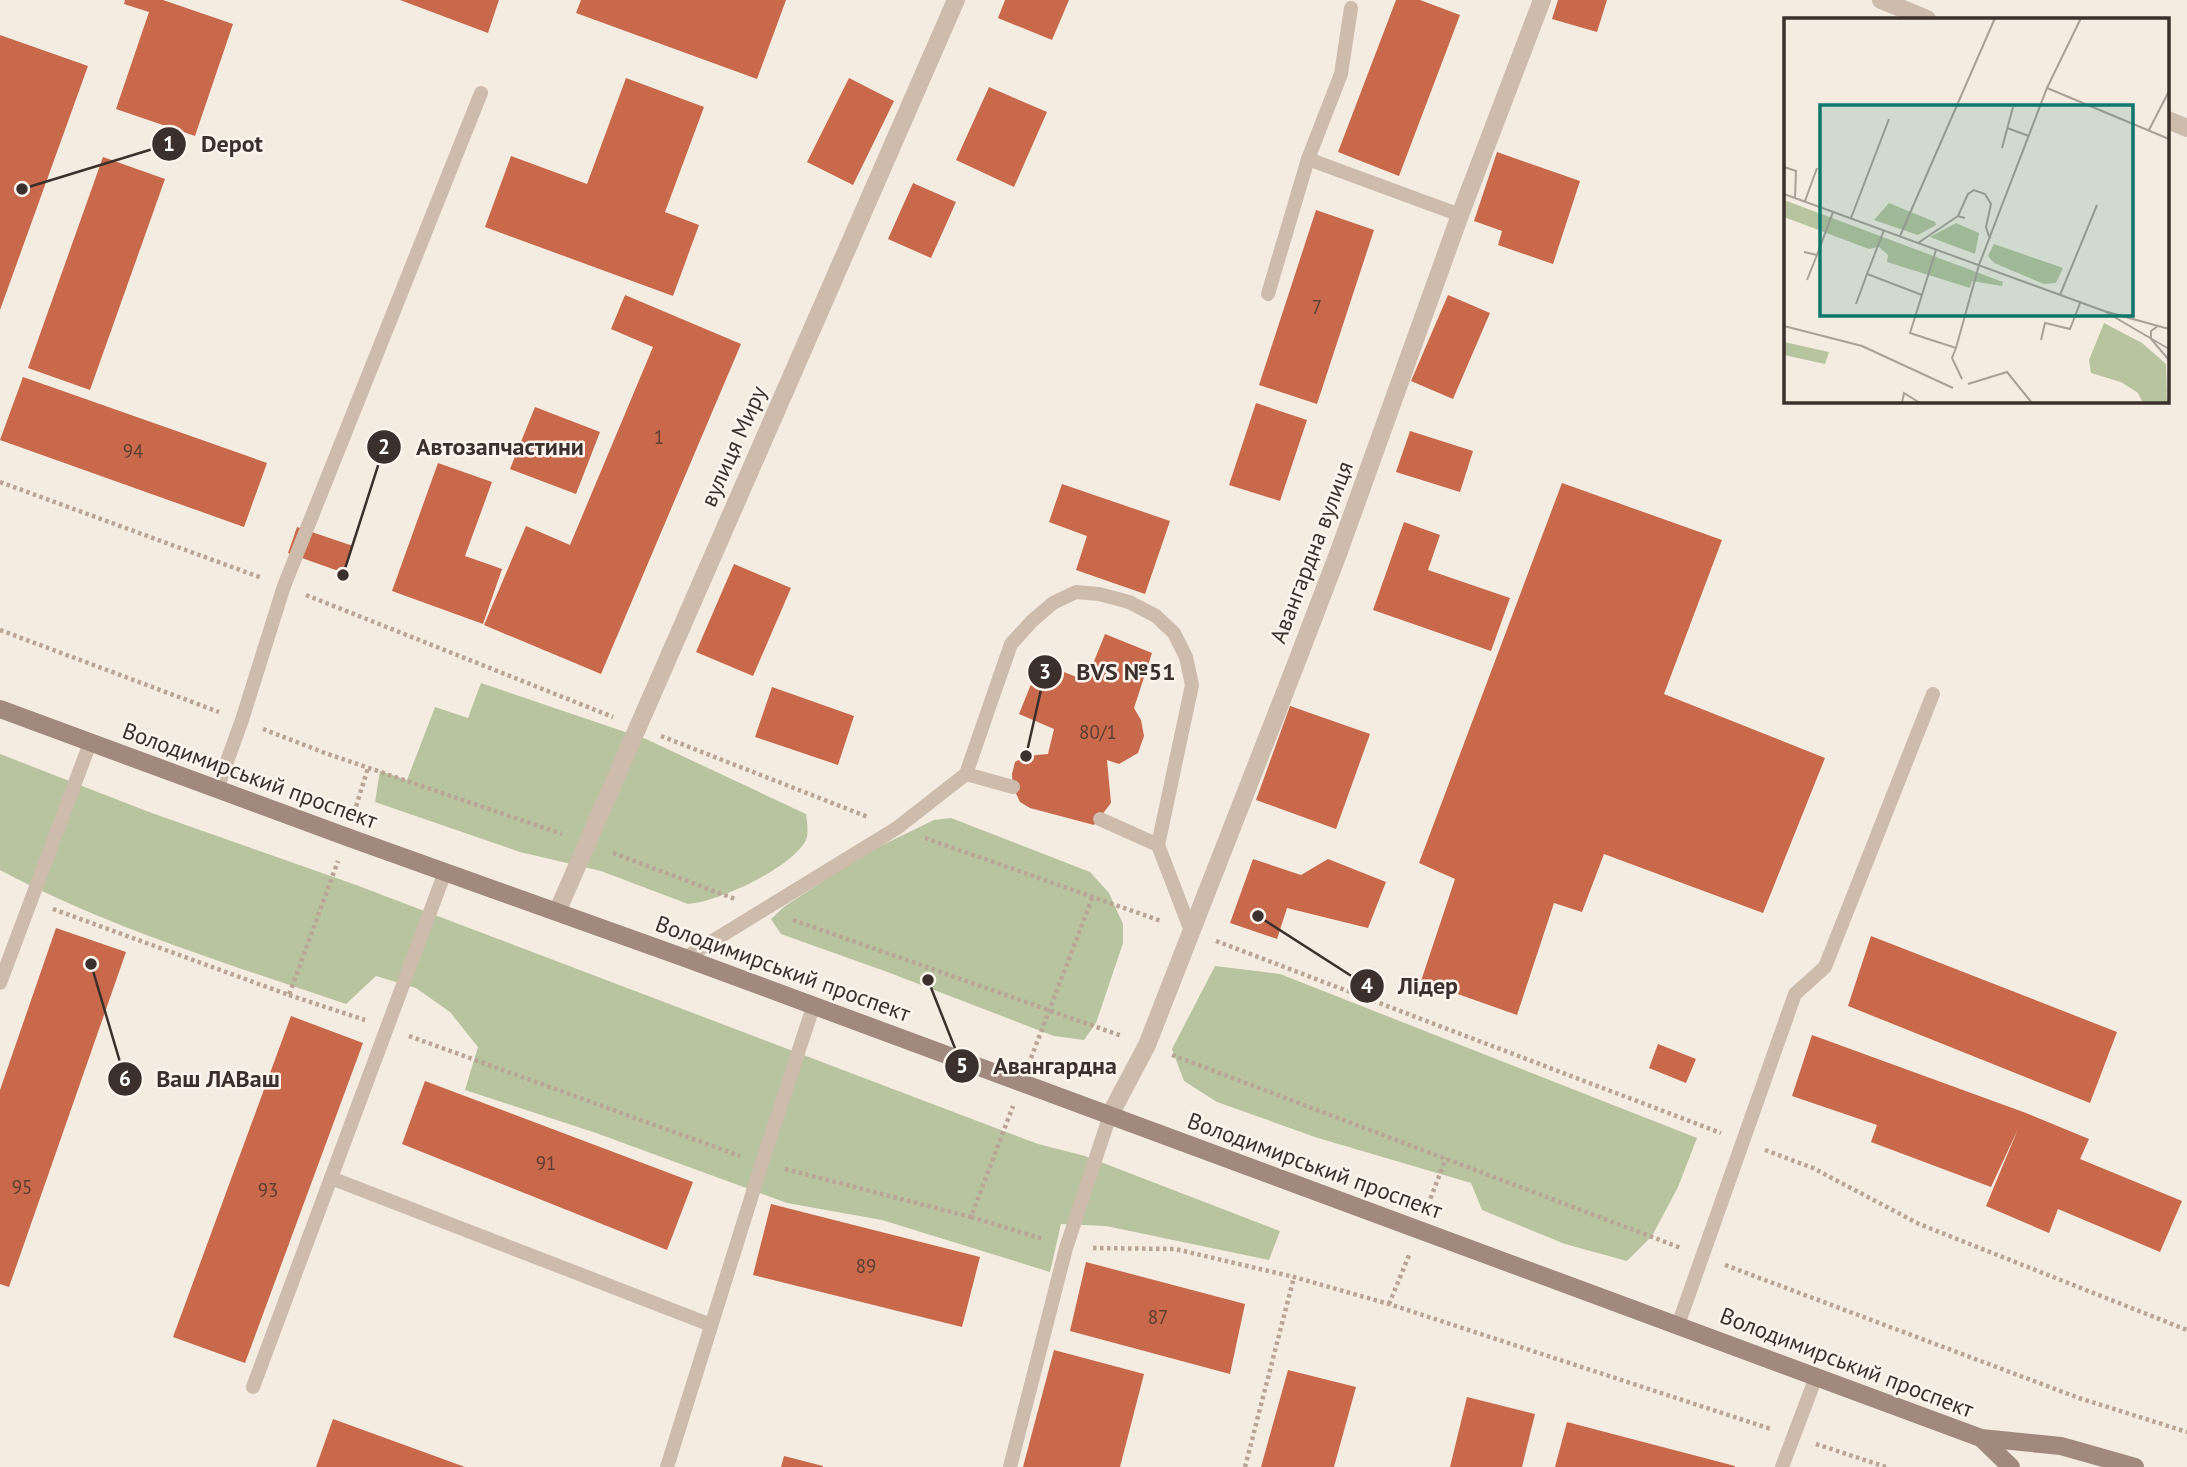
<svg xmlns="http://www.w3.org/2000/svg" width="2187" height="1467" viewBox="0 0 2187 1467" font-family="'PT Sans',sans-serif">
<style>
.green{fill:#b8c4a0}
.building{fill:#c8694b}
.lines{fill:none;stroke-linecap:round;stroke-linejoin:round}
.path{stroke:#b9a596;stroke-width:4.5;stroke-dasharray:3.5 3.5;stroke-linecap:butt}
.service{stroke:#cdbbac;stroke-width:14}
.minor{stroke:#cdbbac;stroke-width:18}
.secondary{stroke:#a18a7d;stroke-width:18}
.labels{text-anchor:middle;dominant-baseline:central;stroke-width:5;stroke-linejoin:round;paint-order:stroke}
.number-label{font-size:19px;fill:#5e3e33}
.street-label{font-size:23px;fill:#3b302b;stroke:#fbf5ee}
.inset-road{fill:none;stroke:#aaa098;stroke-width:2}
.view{fill:#0f766e;fill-opacity:0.15;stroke:#0f766e;stroke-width:3.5}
.inset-edge{fill:none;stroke:#3b302b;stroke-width:3.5}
.leader{fill:none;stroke:#3b302b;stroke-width:2.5}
.callout-dot{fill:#3b302b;stroke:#fbf5ee;stroke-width:2.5}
.mark-label{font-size:21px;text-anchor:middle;font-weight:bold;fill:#fff}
.callout-label{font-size:24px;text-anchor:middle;font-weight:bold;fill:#3b302b;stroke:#fbf5ee;stroke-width:5;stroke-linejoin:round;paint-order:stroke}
</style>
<rect width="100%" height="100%" fill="#f4ebe1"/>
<g class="green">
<path d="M481,683L646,739L806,814C807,822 809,833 806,840C792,868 718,902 688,904L601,871L520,852L375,802L380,771L407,780L435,707L468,718Z"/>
<path d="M0,754L149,812L356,885L1038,1144L1085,1156L1280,1231L1269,1260L1106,1226L1061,1224L1050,1272L882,1220L787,1203L596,1133L465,1090L478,1047L450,1012L416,988L376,976L346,1004C229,964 109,928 0,870Z"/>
<polygon points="951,818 1090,872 1109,893 1123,924 1123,943 1096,1023 1084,1040 1054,1036 890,973 781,934 771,919 785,906 868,852 934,820"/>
<polygon points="1215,966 1280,974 1697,1138 1678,1187 1652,1236 1627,1261 1565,1244 1482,1210 1471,1183 1318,1138 1217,1102 1184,1081 1172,1049"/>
</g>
<g class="building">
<polygon points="125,0 163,0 233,24 195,136 116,109 149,12 124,4"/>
<polygon points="400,0 499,0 488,33"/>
<polygon points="581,0 786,0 757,79 576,13"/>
<polygon points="1005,0 1069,0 1052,40 998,18"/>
<polygon points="1396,0 1420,0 1460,15 1399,176 1338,152"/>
<polygon points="1558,0 1607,0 1597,32 1552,19"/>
<polygon points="0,35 88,66 0,310"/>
<polygon points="626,78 704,107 665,212 699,225 673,296 485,227 511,156 587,184"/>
<polygon points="849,78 894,101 853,185 807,162"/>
<polygon points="989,87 1047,112 1014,187 956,160"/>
<polygon points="1497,152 1580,181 1553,264 1498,245 1502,231 1474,221"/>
<polygon points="103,157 165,179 90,390 28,368"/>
<polygon points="913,183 956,202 931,258 888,239"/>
<polygon points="1316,210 1374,230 1317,404 1259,385"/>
<polygon points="625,295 741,344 601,674 484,625 526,526 570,545 653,347 611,329"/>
<polygon points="1448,295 1490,313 1453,399 1411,381"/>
<polygon points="23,377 267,463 244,527 0,440"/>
<polygon points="1256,403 1307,420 1280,501 1229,485"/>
<polygon points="535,407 600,432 576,494 510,469"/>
<polygon points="1410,431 1473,451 1460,492 1396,472"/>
<polygon points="438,463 492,482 465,556 502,569 483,624 392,591"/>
<polygon points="1562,483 1722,540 1664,694 1825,758 1763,913 1604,854 1582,912 1554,903 1517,1015 1421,981 1455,879 1419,863"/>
<polygon points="1062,484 1170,521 1145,594 1076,570 1087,536 1049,522"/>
<polygon points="1404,522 1440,535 1428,570 1510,598 1491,651 1373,610"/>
<polygon points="297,527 353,546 344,573 288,553"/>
<polygon points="734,564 791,588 753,676 696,652"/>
<polygon points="1105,634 1152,653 1134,708 1141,720 1144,736 1138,753 1119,764 1107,760 1111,803 1094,825 1030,808 1020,802 1013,787 1012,774 1015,762 1025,756 1048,754 1054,729 1019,714 1040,662 1086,681"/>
<polygon points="772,687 854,716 838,765 755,737"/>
<polygon points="1290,706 1370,734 1336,829 1256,800"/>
<polygon points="1253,859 1301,875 1328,859 1386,882 1368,928 1287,908 1277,939 1230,923"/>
<polygon points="56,928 126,952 9,1287 0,1284 0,1090"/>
<polygon points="1871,936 2117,1032 2090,1103 1848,1006"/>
<polygon points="291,1016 363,1043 245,1363 173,1337"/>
<polygon points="1812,1035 2026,1113 2089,1139 2080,1159 2182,1201 2160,1252 2058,1209 2049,1233 1986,1206 2018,1129 1991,1187 1871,1142 1877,1125 1792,1096"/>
<polygon points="1658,1044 1696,1059 1686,1083 1649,1068"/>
<polygon points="425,1081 693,1182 667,1250 402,1144"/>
<polygon points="771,1204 980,1257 962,1327 753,1275"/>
<polygon points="1086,1262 1245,1304 1230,1374 1070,1331"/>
<polygon points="1054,1350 1144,1374 1120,1467 1023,1467"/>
<polygon points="1288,1370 1356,1387 1334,1467 1261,1467"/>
<polygon points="1467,1397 1535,1414 1522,1467 1450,1467"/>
<polygon points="333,1419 465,1467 316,1467"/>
<polygon points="1567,1422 1735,1466 1735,1467 1555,1467"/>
<polygon points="784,1456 823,1466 823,1467 781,1467"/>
</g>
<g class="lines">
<g class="path">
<polyline points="0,482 262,578"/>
<polyline points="306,595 613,717"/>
<polyline points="0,630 219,712"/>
<polyline points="263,729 325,753 562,834"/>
<polyline points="661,736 868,817"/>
<polyline points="354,813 368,768"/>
<polyline points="925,838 1161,921"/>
<polyline points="613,853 735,899"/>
<polyline points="53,909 289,995 338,861"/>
<polyline points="793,920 1122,1036"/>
<polyline points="1216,941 1721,1133"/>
<polyline points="289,995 365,1020"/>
<polyline points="409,1036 740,1156"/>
<polyline points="1172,1055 1681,1248"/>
<polyline points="1031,1058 1093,896"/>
<polyline points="1765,1150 1813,1168 1919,1224 2187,1330"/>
<polyline points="785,1169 971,1217 1013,1106"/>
<polyline points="1428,1205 1446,1158"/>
<polyline points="971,1217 1043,1239"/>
<polyline points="1093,1248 1175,1249 1294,1277 1389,1304 1771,1429"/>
<polyline points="1725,1265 2079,1398 2187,1432"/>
<polyline points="1389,1304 1410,1253"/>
<polyline points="1816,1444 1886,1467"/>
<polyline points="1245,1467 1294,1277"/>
</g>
<g class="service">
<polyline points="1308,159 1460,215"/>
<polyline points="1268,294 1308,159 1341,74 1351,8"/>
<polyline points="966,774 1011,644 1032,621 1053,603 1076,592 1099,594 1129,602 1156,616 1174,633 1186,657 1192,685 1158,845 1191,931"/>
<polyline points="217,789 242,720 284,586 481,93"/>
<polyline points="1100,819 1158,845"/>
<polyline points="445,872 331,1178 711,1325"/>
<polyline points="685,958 897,828 966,774 1013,787"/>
<polyline points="0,983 90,743"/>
<polyline points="1678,1325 1795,994 1825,967 1933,694"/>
<polyline points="253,1387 331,1178"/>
<polyline points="667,1467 762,1163 813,1007"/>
<polyline points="1010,1467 1066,1248 1110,1115"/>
<polyline points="1782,1467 1816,1377"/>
</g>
<g class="minor">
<polyline points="1881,0 1927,19"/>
<polyline points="2168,120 2187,128"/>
<polyline points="557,912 956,0"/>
<polyline points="1110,1115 1147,1045 1294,669 1338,554 1460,215 1542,0"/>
</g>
<g class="secondary">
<polyline points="0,709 347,837 685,958 1981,1438 2061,1446 2135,1467"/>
<polyline points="1981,1438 2011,1467"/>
</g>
</g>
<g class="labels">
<g class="number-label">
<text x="1317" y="307">7</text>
<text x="659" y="437">1</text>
<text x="133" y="451">94</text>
<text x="1098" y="732">80/1</text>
<text x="546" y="1163">91</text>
<text x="22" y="1187">95</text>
<text x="268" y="1190">93</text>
<text x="866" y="1266">89</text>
<text x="1158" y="1317">87</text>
</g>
<g class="street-label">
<text transform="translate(733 446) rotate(-66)">вулиця Миру</text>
<text transform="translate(1311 552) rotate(-69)">Авангардна вулиця</text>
<text transform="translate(250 775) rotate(20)">Володимирський проспект</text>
<text transform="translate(783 968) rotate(20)">Володимирський проспект</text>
<text transform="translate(1315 1165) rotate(20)">Володимирський проспект</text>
<text transform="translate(1847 1362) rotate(21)">Володимирський проспект</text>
</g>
</g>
<g transform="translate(1784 18)">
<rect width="385" height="385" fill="#f4ebe1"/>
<path d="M0,182L219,264L218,268L188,263L186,270L103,244L104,237L95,229L85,231L0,199ZM105,185L151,204L152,207L134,217L90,202ZM172,205L195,215L191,236L146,219ZM210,226L279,250L272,265L260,266L210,245L204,238ZM320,305L358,325L382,346L383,385H359L354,375L337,364L307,355L305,342ZM0,324L45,334L41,346L0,337Z" fill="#b8c4a0"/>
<path class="inset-road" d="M263,70L385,121M223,110L245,118M365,112L385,73M218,130L229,89M0,149L12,153L11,180M0,176L320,293L385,311M21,183L33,150M174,198L184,176L190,172L201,176L207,186L202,209L206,221M67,200L105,101M100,212L83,256L138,277M116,218L211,0M134,225L174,198L181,200M152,232L126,315L172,330L195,247L263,70L297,0M20,234L33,237L49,194M23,262L33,237M276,277L313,187M72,286L83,256M320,293L385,331M0,308L78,328L169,370M374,308L367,313V321L385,342M257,322L261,305L286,311L296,285M172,330L168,340L178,361M184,366L223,354L248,385M118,385L120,375L136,385"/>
<path class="view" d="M36,87H349V298H36Z"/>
<rect width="385" height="385" class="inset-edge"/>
</g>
<path class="leader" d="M22 189L169 144M343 575L384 447M1026 756L1045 672M1258 916L1367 986M928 980L962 1066M91 964L125 1079"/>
<g class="callout-dot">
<circle cx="22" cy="189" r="7"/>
<circle cx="343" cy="575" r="7"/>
<circle cx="1026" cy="756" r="7"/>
<circle cx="1258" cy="916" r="7"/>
<circle cx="928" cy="980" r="7"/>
<circle cx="91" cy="964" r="7"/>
<circle cx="169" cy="144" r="18"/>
<circle cx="384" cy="447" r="18"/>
<circle cx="1045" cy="672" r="18"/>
<circle cx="1367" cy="986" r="18"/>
<circle cx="962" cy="1066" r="18"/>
<circle cx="125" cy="1079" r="18"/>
</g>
<g class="mark-label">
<text x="169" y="151">1</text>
<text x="384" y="454">2</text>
<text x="1045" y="679">3</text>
<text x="1367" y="993">4</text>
<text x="962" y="1073">5</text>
<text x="125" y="1086">6</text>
</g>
<g class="callout-label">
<text x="232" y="152">Depot</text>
<text x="500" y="455">Автозапчастини</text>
<text x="1126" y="680">BVS №51</text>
<text x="1428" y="994">Лідер</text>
<text x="1055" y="1074">Авангардна</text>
<text x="218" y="1087">Ваш ЛАВаш</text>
</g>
</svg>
